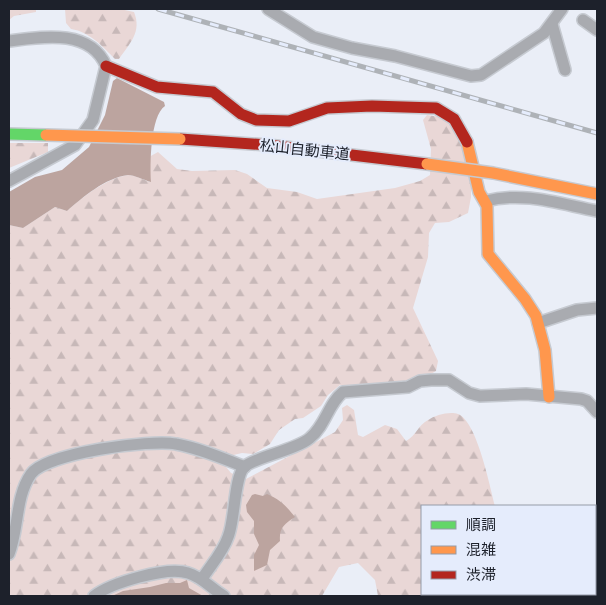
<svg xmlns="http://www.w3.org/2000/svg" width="606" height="605" viewBox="0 0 606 605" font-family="'Golos Text','Noto Sans JP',sans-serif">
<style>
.forest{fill:url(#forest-firs)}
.water{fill:#bca49f}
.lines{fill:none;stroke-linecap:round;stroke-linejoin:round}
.street-casing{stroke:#c6cad1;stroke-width:14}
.fast-casing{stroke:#c6cad1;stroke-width:14}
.slow-casing{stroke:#c6cad1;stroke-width:14}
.jam-casing{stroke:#c6cad1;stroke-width:14}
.street{stroke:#a9abb0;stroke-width:11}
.fast{stroke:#63d668;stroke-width:11}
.slow{stroke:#ff974d;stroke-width:11}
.jam{stroke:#b3261e;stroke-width:11}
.rail-casing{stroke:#aeb2b7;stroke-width:5}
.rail{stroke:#e5ecfc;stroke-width:3;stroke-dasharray:9;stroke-linecap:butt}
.slow-bridge-casing{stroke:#c6cad1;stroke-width:14;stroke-linecap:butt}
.slow-bridge{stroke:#ff974d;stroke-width:11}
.labels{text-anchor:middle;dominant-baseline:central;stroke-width:4;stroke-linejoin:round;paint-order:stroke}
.street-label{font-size:15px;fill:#1d212b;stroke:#e5ecfc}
</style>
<defs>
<pattern id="forest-firs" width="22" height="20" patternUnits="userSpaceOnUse" patternTransform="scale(1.25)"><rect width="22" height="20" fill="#e9d7d6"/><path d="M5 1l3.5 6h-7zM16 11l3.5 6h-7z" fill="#c7b8b8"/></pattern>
</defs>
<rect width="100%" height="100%" fill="#eaeef7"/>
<g class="forest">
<polygon points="9,9 36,9 36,12 14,16 9,20"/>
<path d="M65,9H120L134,12C142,32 130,43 119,59H115C102,46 90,32 71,29L66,23Z"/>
<path d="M427,115L440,117L458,131L471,183V197L468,213L449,222L435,223L429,233L428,257L413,308L438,361L436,371C416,384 364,391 340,385L328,395L321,406L303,418L295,419L279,430L270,444L253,454L242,453L225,457L222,462L231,473L246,479L335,432L343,420L342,408L347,405L354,410L358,435L363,437L385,425L397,429L406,441C416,436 418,425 428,420C435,415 450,411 458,414C477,421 490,487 495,506H422V594H489V596H378L375,580L358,563L339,567L322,596H9V225L23,228L55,207L67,211C83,197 105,179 128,175C134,175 144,180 150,182L149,157L158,152L177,169L192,171L235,170L247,174L267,188L297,192L317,199L395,188L420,181L430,175L431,149L423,120Z"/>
<polygon points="9,143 48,143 48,152 9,168"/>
</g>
<g class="water">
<path d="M117,78L164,102L165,106C150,116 150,165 151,182C144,180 134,175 128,175C105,178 83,197 67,211L55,207L23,228L9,225V192L35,177L62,170L89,147L105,115L113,81Z"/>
<path d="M255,494L263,496L267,494C281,500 286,506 295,517C284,524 279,528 280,541L270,550L267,565L254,571V555L259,545L254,534V521L247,512L246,505L252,495Z"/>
<polygon points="187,580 189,588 203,596 112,596 123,591 150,587 166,583 180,583"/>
</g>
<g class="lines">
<g class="street-casing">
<g id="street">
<polyline points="268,9 313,37 352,48 395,56 471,76 481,75 544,33 562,9"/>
<polyline points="583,20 597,30"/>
<polyline points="552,24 565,70"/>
<path d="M9,41C41,37 90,28 106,66L93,120L75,145L9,181"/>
<path d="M486,201C524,191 560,204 597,211"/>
<polyline points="538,323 577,310 597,308"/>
<path d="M9,554C19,529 15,497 31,474C46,453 151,439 176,444C199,448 222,458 245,467"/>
<polyline points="595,554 597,558"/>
<path d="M202,579C211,565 223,552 228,537C235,521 234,478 244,467C255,457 296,450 310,438C326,425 328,404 343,392L408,387L420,381L431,380H449L469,393L480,396L526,394L581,399L587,401L597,412"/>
<polyline points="579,594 582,596"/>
<path d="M94,596C111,583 167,566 188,573C202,577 212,589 224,596"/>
<polyline points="497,596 498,594"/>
</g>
</g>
<g class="fast-casing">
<polyline id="fast" points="9,134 46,135"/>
</g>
<g class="slow-casing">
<polyline id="slow" points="467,142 479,192 487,206 488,254 525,299 536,316 545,350 549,397"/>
</g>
<g class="jam-casing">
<g id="jam">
<polyline points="106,66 157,87 213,92 241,114 256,120 289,121 327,108 372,106 436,108 454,119 467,142"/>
<polyline points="180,139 268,145 427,164"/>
</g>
</g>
<use href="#street" class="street"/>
<use href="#fast" class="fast"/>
<use href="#slow" class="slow"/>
<use href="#jam" class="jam"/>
<g class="rail-casing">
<polyline id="rail" points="158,9 597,133"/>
</g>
<use href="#rail" class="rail"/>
<g class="slow-bridge-casing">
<g id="slow-bridge">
<polyline points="46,135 180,139"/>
<polyline points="427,164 493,173 597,194"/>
</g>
</g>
<use href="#slow-bridge" class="slow-bridge"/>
</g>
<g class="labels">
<g class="street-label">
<text transform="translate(305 149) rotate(6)">松山自動車道</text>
</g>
</g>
<rect width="606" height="605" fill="none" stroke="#1d212b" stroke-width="20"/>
<rect x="421" y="505" width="175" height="90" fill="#e5ecfc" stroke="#959ba8"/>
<rect x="431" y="521" width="25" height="8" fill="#63d668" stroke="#959ba8"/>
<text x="466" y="530" font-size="15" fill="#1d212b">順調</text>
<rect x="431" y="546" width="25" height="8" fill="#ff974d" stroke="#959ba8"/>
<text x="466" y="555" font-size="15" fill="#1d212b">混雑</text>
<rect x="431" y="571" width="25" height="8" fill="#b3261e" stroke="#959ba8"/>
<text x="466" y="580" font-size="15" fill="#1d212b">渋滞</text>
</svg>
